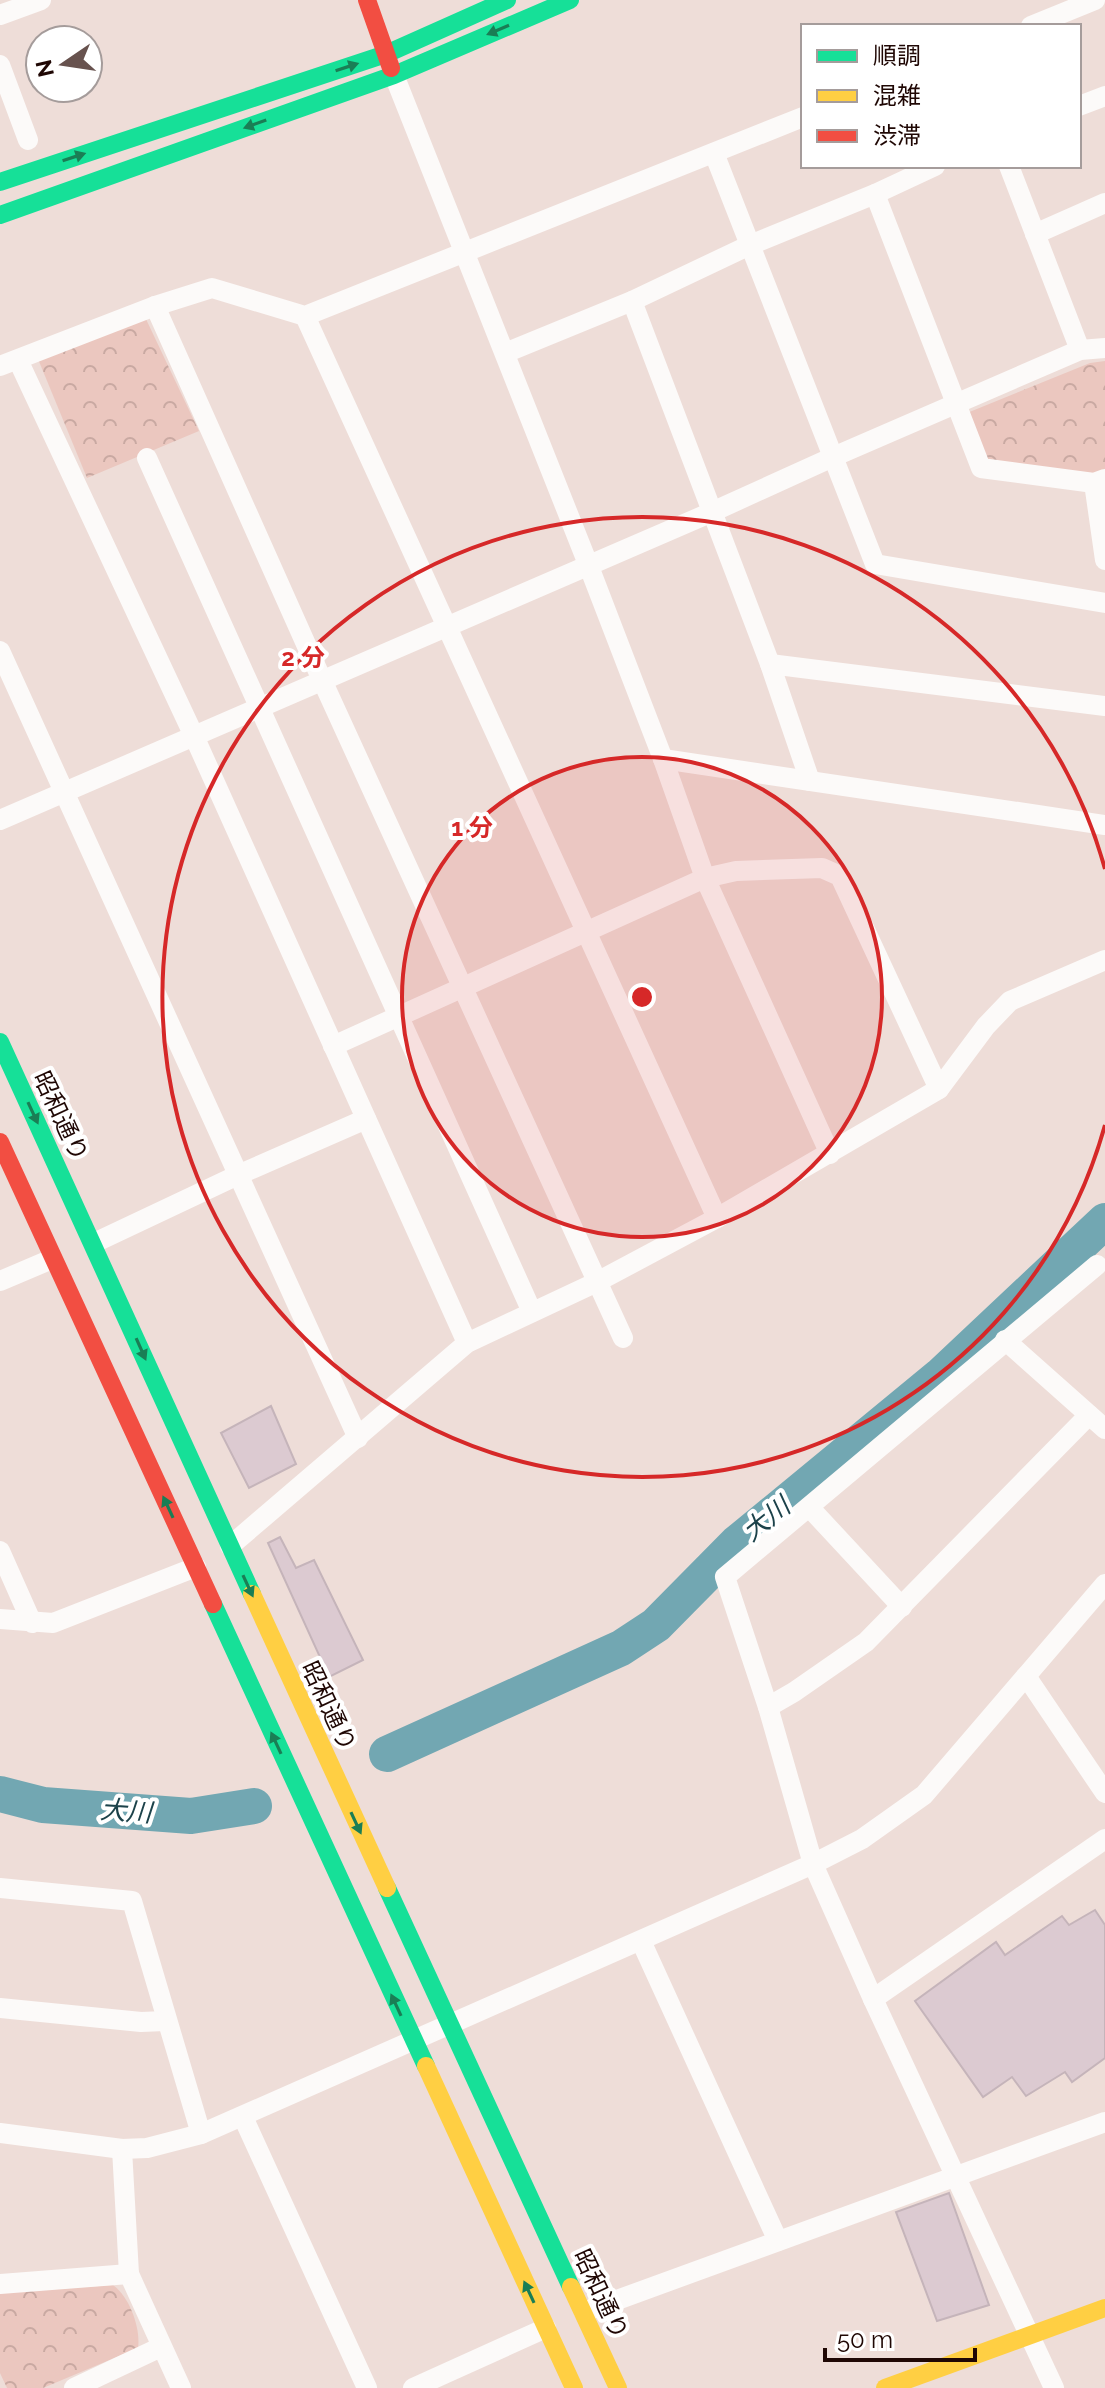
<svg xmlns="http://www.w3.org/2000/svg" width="1105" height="2388" viewBox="0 0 1105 2388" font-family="Raleway,'Noto Sans JP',sans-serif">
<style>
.park{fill:url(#park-crowns)}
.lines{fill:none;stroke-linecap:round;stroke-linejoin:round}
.river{stroke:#72a7b2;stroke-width:36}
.building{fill:#dccad1;stroke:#c5b4ba;stroke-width:2}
.street{stroke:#fcfaf9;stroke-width:20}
.fast{stroke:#16e098;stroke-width:18}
.slow{stroke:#ffcf43;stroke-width:18}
.jam{stroke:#f24e42;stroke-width:18}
.oneway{fill:#1a7e55}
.ring{fill:none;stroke:#d62828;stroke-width:4}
.labels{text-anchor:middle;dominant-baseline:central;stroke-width:8;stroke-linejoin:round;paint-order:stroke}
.street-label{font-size:24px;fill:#1f0704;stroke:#fff}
.water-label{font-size:26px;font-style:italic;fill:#1c424a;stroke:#fff}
.centre{fill:#d62828;stroke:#fff;stroke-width:4}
.ring-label{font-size:24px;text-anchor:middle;font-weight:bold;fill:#d62828;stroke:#fff;stroke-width:8;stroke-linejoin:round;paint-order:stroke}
</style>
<defs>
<pattern id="park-crowns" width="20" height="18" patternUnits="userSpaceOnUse" patternTransform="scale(2)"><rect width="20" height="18" fill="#ebc7bf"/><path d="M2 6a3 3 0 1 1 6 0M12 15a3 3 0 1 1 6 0" fill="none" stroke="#c9a9a2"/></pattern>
</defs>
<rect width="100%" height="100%" fill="#eeddd8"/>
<g class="park">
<polygon points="145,317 199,431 87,478 38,359"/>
<polygon points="1105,361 1105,471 1093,476 986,463 967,413 1090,363"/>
<path d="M113,2285C129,2296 141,2328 138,2348L43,2388H7L0,2373V2293Z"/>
</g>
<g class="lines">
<g class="river">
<polyline points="387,1754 621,1648 656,1625 737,1543 940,1376 1105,1221"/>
<polyline points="0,1794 43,1805 191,1816 254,1806"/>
</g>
</g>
<g class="building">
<polygon points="271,1406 296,1464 249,1488 221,1433"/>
<polygon points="280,1537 296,1568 314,1560 363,1660 329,1677 268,1543"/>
<polygon points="1095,1910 1105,1925 1105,2058 1072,2082 1065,2072 1026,2096 1012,2077 983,2097 915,2001 996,1942 1005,1955 1062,1916 1069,1925"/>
<polygon points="949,2193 989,2305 937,2321 896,2212"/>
</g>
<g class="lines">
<g class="street">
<polyline points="0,15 41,0"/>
<polyline points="1031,26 1095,0"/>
<polyline points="0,65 28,140"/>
<polyline points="394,75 588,564 663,759 705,878 830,1154"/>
<polyline points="1079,106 1105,96"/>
<polyline points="714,153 875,564 1105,603"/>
<polyline points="1009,166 1080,350"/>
<polyline points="875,194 981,468 1094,483 1105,479"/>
<polyline points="1035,234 1105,203"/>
<polyline points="632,301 770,664 810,781"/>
<polyline points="155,306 322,680 623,1338"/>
<polyline points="305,316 717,1218"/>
<polyline points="505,353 632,301 750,245 875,194 935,166"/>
<polyline points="18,360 194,736 467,1343"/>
<polyline points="0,366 155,306 212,288 305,316 803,117"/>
<polyline points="147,458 532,1312"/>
<polyline points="1094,483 1105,560"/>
<polyline points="0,651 358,1438"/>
<polyline points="770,664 1105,706"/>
<polyline points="663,759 1105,825"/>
<polyline points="0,820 712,512 833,457 1080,350 1105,348"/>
<polyline points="333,1046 705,878 736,871 822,868 840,876 939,1089"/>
<polyline points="94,1243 238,1175 366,1119"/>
<polyline points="0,1281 52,1259"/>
<polyline points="1005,1340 1105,1429"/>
<polyline points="810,1508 902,1607"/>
<polyline points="230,1546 467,1343 597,1282 717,1218 939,1089 986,1026 1010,1001 1105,960"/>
<polyline points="0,1551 32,1623"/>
<polyline points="0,1619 53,1623 196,1567"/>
<polyline points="1026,1676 1105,1793"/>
<polyline points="768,1707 794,1692 866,1642 1089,1415"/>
<polyline points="0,1888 132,1901 201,2134"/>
<polyline points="641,1941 778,2241"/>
<polyline points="873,1999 1105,1839"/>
<polyline points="0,2008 141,2022 165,2021"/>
<polyline points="243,2117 367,2388"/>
<polyline points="0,2133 122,2149 147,2148 201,2134 813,1864 862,1839 924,1795 1105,1584"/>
<polyline points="122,2149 129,2274 181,2388"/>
<polyline points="0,2284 129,2274"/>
<polyline points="584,2312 1105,2122"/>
<polyline points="74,2388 161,2347"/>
<polyline points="413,2388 546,2328"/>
<polyline points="1054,2388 873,1999 813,1864 768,1707 725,1577 1097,1265"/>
</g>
<g class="fast">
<polyline points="0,182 386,54 507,0"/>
<polyline points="0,215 394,75 570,0"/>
<polyline points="0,1042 252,1594"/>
<polyline points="213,1604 426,2066"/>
<polyline points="387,1888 571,2287"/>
</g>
<g class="slow">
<polyline points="252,1594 387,1888"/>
<polyline points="426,2066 574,2388"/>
<polyline points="571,2287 618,2388"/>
<polyline points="885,2388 1105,2308"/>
</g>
<g class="jam">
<polyline points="367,0 391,68"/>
<polyline points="0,1142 213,1604"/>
</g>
</g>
<defs><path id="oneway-solid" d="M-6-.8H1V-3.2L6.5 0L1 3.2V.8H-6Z" transform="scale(2)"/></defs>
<g class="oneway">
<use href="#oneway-solid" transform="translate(498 30) rotate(157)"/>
<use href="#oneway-solid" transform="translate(347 67) rotate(-18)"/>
<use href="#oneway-solid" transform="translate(255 124) rotate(160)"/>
<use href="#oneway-solid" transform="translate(74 157) rotate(-18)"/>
<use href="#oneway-solid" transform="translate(33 1113) rotate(65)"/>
<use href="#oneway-solid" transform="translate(141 1349) rotate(66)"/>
<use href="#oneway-solid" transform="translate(168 1507) rotate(-115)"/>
<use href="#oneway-solid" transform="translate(248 1586) rotate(65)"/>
<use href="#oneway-solid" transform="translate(276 1743) rotate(-115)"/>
<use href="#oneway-solid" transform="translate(356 1823) rotate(65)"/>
<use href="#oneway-solid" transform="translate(396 2005) rotate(-115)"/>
<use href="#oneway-solid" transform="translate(529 2292) rotate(-115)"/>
</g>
<circle cx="642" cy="997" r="240" fill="#d62828" fill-opacity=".12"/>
<g class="ring">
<circle cx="642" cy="997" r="240"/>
<path d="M1105 1125A480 480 0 1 1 1105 869"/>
</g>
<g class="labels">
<g class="street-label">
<text transform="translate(61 1116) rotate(65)">昭和通り</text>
<text transform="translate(329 1706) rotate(65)">昭和通り</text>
<text transform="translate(601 2294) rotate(65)">昭和通り</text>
</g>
<g class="water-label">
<text transform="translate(766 1519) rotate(-39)">大川</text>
<text transform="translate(126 1811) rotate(4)">大川</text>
</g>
</g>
<circle cx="642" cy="997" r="12" class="centre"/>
<g class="ring-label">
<text x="303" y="666">2 分</text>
<text x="472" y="836">1 分</text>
</g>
<rect x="801" y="24" width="280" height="144" fill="#ffffff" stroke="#a59c9b" stroke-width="2"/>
<rect x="817" y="50" width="40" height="12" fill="#16e098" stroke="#a59c9b" stroke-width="2"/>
<text x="873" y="64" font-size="24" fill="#1f0704">順調</text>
<rect x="817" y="90" width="40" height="12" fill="#ffcf43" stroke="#a59c9b" stroke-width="2"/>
<text x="873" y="104" font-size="24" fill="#1f0704">混雑</text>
<rect x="817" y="130" width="40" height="12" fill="#f24e42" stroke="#a59c9b" stroke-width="2"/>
<text x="873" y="144" font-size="24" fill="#1f0704">渋滞</text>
<g transform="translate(64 64) rotate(257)"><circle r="38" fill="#ffffff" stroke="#a59c9b" stroke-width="2"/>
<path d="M0-6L14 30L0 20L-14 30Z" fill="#67524e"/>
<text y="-12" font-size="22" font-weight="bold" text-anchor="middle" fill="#1f0704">N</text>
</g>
<path d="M825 2348v12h150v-12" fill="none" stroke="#1f0704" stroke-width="4"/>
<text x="837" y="2348" font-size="24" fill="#1f0704" stroke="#ffffff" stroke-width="6" paint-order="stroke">50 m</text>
</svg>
